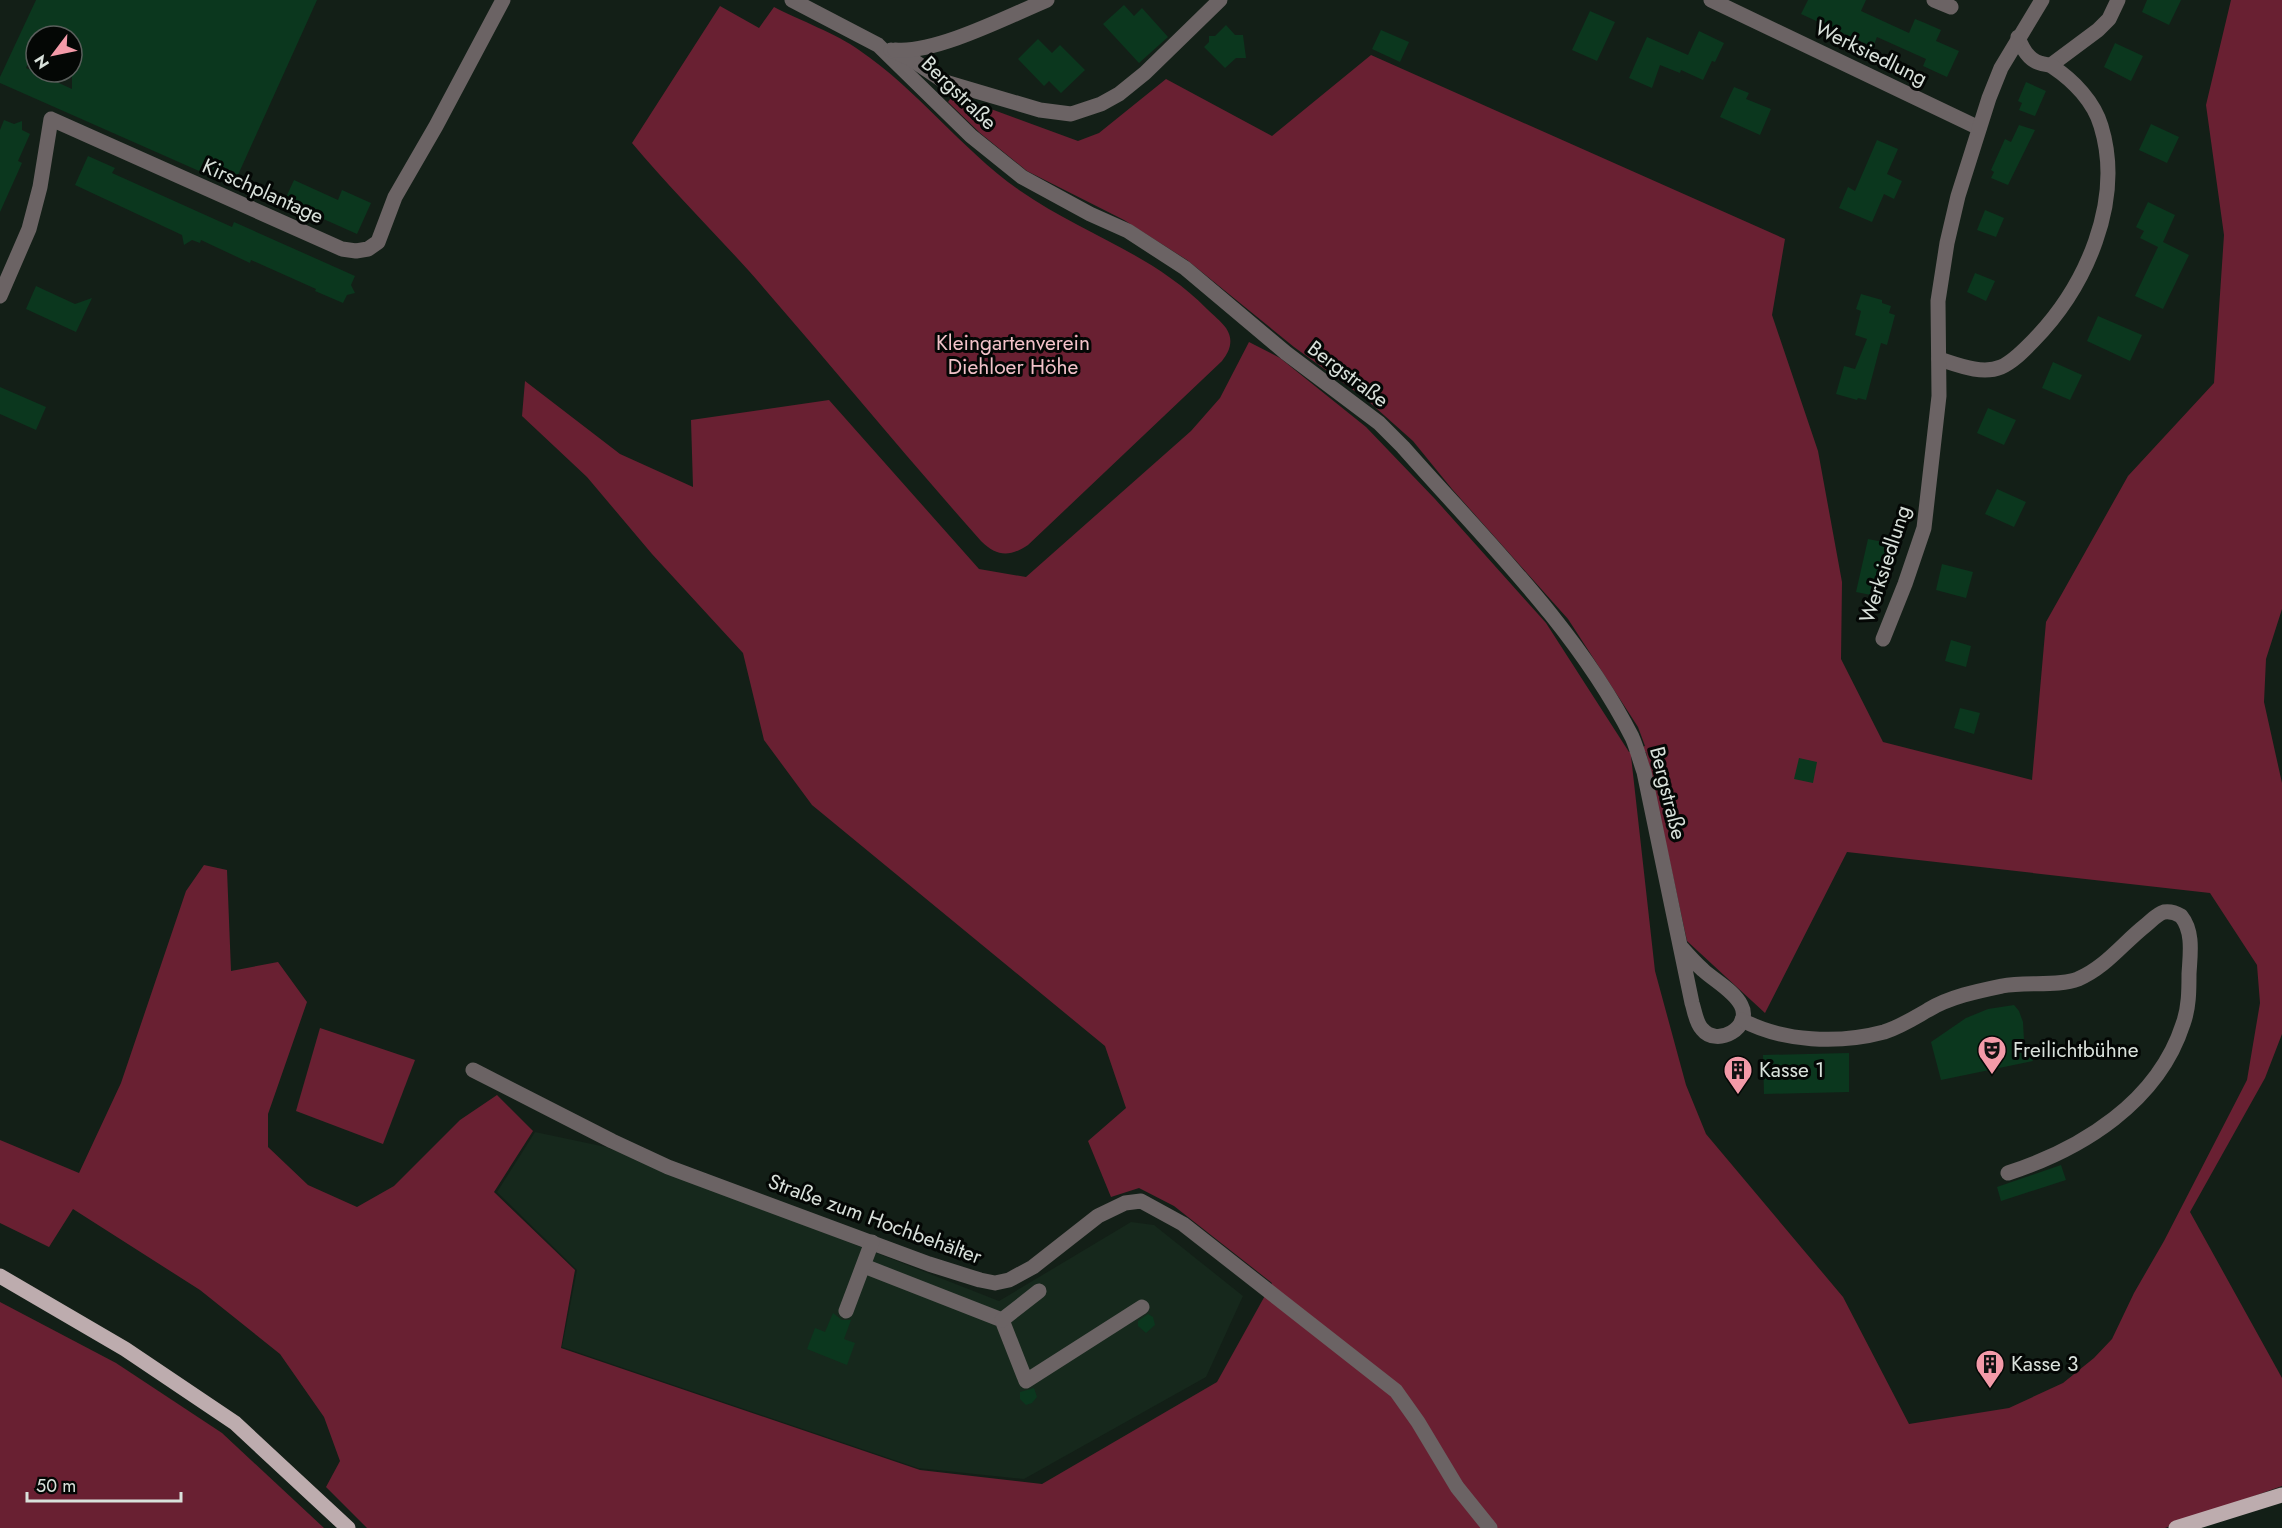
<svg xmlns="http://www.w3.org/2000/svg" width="2282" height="1528" viewBox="0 0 2282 1528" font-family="Jost,sans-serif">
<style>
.built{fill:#16281c}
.green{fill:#692032;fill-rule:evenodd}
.building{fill:#0b371e;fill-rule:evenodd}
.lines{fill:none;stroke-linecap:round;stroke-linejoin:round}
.minor{stroke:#6b6364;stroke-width:15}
.major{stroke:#bdacae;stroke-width:15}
.labels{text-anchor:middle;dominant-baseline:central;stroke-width:6;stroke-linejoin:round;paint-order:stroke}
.street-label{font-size:21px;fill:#d9e1db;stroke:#040705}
.park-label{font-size:21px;fill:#f2c2c9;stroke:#040705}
.poi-label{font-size:21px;fill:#d9e1db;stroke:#040705;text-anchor:start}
</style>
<rect width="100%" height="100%" fill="#131f17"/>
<polygon class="built" points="535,1132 606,1147 999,1301 1131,1222 1154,1225 1243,1296 1206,1377 1024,1479 918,1468 562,1347 577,1270 497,1192"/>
<g class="green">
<path d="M2231,0H2282V609L2266,659L2264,702L2282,783V1034L2265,1078L2190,1212L2282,1378V1486L2165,1528H367L326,1487L340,1461L324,1417L280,1354L200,1290L73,1209L49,1247L0,1223V1140L79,1173L121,1083L186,891L204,865L227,870L231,971L278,962L307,1002L268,1114V1147L308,1185L357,1207L394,1186L460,1120L497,1095L533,1131L494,1192L575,1270L561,1348L920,1470L1042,1484L1217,1382L1272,1283L1174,1206L1139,1188L1111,1197L1088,1141L1126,1108L1105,1046L812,805L764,740L743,653L652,554L587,477L522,416L525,381L620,454L693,487L691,420L829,400L979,569L1026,577L1191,431L1220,398L1249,342L1280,358L1366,427L1435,499L1546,623L1629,752L1645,746L1638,727L1568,619L1452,489L1413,441L1367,400L1294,347L1187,260L1124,220L1027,171L980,133L948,102L953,95L1078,141L1099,133L1166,79L1272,136L1371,55L1785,239L1772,315L1818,451L1842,582L1841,659L1883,742L2032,780L2046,622L2128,476L2214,383L2224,235L2206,105ZM1646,752L1687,941L1765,1013L1847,852L2210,893L2257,965L2260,1003L2247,1080L2164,1241L2134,1293L2112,1339L2094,1358L2063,1383L2009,1408L1909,1424L1843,1297L1706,1134L1686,1085L1655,971L1631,756Z"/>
<path d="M720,6L759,28L774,7C799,20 837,34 859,50C918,90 961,149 1019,190C1082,234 1152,253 1207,309C1213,315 1221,321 1226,328C1234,340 1230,351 1222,361L1028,545C1010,557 997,557 981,541C902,452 827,360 749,271C710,228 669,187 632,143Z"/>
<polygon points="320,1028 415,1060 383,1144 296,1111"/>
<polygon points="0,1302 116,1363 222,1433 324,1528 0,1528"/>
</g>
<g class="building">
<path d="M36,0H317L233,186L0,83V77ZM36,36H72V89L26,68L36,47Z"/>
<polygon points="1808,0 1866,0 1861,11 1909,33 1915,19 1925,23 1941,30 1936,41 1959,51 1947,77 1923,66 1926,59 1877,37 1873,47 1801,14"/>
<polygon points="2147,0 2181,0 2169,25 2142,12"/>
<polygon points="1124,5 1134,16 1142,8 1168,37 1139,63 1103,24"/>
<polygon points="1590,11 1615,22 1597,61 1572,50"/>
<polygon points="1226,25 1235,35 1243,35 1246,58 1236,58 1225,68 1204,47 1209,42 1209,36 1215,36"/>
<polygon points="1381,30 1409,42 1400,62 1372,49"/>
<polygon points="1699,31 1724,43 1715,62 1712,61 1703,80 1681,70 1680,73 1660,65 1652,88 1629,78 1647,37 1688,55"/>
<polygon points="1038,39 1052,53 1060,45 1085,70 1061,93 1049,81 1044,86 1018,59"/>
<polygon points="2115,43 2143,56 2131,81 2104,67"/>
<polygon points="2026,82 2046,91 2035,116 2019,110 2022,103 2018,101"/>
<polygon points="1734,87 1749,93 1746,99 1771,109 1760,135 1720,117"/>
<polygon points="4,120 14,124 22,121 22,130 30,134 18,161 22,163 0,212 0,130"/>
<polygon points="2151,124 2179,137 2167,163 2139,150"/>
<polygon points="2019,125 2035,130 2008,185 1991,178 1994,172 1991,170 2005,139 2011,142"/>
<polygon points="1877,140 1898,149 1887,174 1902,181 1894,199 1884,194 1872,222 1839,208 1848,187 1855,191"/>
<polygon points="88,156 115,168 112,173 232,227 234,222 355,276 351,285 355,293 347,295 343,303 315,291 316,289 251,260 250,263 201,240 200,243 192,240 184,245 182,235 75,185"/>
<polygon points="294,180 338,200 342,190 371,203 357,234 310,213 309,216 283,204"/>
<polygon points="2148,202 2175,215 2163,242 2189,255 2163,309 2135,296 2158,247 2140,238 2144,231 2136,227"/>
<polygon points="1985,210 2004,218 1996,237 1977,230"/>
<polygon points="1975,273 1995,281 1986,301 1967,292"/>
<polygon points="36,286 75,304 92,298 76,332 26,309"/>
<polygon points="1861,294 1882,300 1882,303 1891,306 1889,313 1895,315 1887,345 1881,343 1866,400 1858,398 1857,400 1836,394 1844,366 1855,369 1867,339 1855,335 1861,311 1856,309"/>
<polygon points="2098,316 2142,335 2130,361 2087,341"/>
<polygon points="2053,362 2082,375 2070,400 2042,388"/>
<polygon points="0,387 46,407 36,430 0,414"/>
<polygon points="1988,408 2016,420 2004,445 1977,433"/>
<polygon points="1997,489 2026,502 2014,527 1985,514"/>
<polygon points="1868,539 1888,543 1876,596 1856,592"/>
<polygon points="1942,564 1973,572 1966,598 1936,590"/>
<polygon points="1951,640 1971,646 1966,667 1945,661"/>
<polygon points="1960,708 1980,713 1974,734 1954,728"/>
<polygon points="1799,758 1817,762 1813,783 1794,779"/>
<polygon points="2014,1005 2019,1011 2023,1022 2024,1040 2033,1061 1941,1080 1931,1042 1966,1018 1988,1009"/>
<polygon points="1849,1053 1849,1092 1764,1094 1763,1055"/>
<polygon points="2061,1165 2066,1180 2001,1201 1997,1187"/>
<polygon points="833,1313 842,1320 851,1320 844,1339 855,1343 847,1365 807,1349 815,1328 825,1332"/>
<polygon points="1148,1314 1153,1317 1155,1325 1146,1333 1138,1326 1138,1321"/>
<polygon points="1034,1388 1037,1397 1032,1403 1026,1405 1020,1399 1020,1392"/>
</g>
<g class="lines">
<g class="minor">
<path d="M792,0L878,45L971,136L1022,177L1090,214L1128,231L1185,268L1286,353L1379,423L1403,447C1484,539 1576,627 1632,737C1637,748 1640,761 1644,772L1692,1003C1695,1012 1696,1023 1702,1029C1717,1048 1753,1027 1741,1005C1734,991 1715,981 1703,970C1695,963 1688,955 1681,947"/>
<polyline points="1711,0 1979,128"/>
<polyline points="1934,0 1951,7"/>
<polyline points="891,50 911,59 945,82 1040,110 1071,114 1101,104 1119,94 1145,73 1220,0"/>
<path d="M895,50C935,54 1009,16 1047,0"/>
<polyline points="2051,65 2098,30 2109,19 2118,0"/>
<polyline points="0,296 29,229 40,187 51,119 342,249 356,251 368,249 378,242 395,197 436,126 503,0"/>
<path d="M1939,359C1958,365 1982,375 2001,367C2013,362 2024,350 2033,341C2086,287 2124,201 2101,126C2094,102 2074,81 2053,67C2049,64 2045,65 2040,63C2028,60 2022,48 2018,37"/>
<polyline points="1883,639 1905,584 1924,528 1939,396 1938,301 1947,243 1958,196 1989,98 2001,68 2042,0"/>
<path d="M1742,1020C1783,1042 1839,1044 1884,1032C1900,1027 1914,1018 1928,1010C1949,997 1978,991 2002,986C2025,981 2058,987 2078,979C2106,967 2123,943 2146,925C2151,921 2157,914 2164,912C2170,911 2176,913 2181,916C2194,932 2190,955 2189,974C2189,990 2189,1008 2183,1024C2158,1102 2082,1149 2008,1173"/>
<polyline points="473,1070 612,1141 668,1167 929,1264 980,1280 995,1283 1009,1280 1033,1267 1098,1216 1125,1203 1141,1201 1183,1224 1396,1391 1418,1422 1457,1487 1490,1528"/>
<polyline points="864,1266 1002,1320 1026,1381 1142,1307"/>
<polyline points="846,1311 872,1242"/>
<polyline points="1002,1320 1039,1291"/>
</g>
<g class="major">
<polyline points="0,1276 125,1349 235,1423 348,1528"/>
<polyline points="2176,1528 2282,1495"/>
</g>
</g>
<defs>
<g id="theatre-pin" transform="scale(1.5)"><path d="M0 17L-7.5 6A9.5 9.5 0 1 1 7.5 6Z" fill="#f39aa8" stroke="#040705"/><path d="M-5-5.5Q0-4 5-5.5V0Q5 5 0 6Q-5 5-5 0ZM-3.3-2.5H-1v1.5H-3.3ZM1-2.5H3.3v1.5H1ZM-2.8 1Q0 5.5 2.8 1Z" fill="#111"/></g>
<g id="building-pin" transform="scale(1.5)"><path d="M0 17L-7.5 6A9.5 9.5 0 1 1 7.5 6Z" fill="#f39aa8" stroke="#040705"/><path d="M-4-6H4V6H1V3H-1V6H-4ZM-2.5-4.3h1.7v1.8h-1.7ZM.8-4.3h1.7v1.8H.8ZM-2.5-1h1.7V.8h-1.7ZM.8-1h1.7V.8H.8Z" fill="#111"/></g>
</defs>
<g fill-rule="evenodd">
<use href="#theatre-pin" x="1992" y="1050"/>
<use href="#building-pin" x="1738" y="1070"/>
<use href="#building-pin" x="1990" y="1364"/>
</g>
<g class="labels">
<g class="street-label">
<text transform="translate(1871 53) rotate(26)">Werksiedlung</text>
<text transform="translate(959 93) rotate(44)">Bergstraße</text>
<text transform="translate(263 191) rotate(24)">Kirschplantage</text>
<text transform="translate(1348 374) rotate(37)">Bergstraße</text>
<text transform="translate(1885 564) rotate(-72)">Werksiedlung</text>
<text transform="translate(1668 793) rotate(76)">Bergstraße</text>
<text transform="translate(875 1219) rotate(20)">Straße zum Hochbehälter</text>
</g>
<g class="park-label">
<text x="1013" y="343">Kleingartenverein<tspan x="1013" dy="24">Diehloer Höhe</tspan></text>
</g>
<g class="poi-label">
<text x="2013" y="1050">Freilichtbühne</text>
<text x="1759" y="1070">Kasse 1</text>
<text x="2011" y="1364">Kasse 3</text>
</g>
</g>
<g transform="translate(54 54) rotate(238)"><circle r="28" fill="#040705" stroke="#595e5b" stroke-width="1.5"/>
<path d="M0-4.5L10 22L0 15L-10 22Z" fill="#f39aa8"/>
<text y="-9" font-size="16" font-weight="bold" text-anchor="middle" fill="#d9e1db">N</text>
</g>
<path d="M27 1492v9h154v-9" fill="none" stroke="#d9e1db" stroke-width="3"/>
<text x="36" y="1492" font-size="18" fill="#d9e1db" stroke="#040705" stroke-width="4.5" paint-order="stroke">50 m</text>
</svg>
